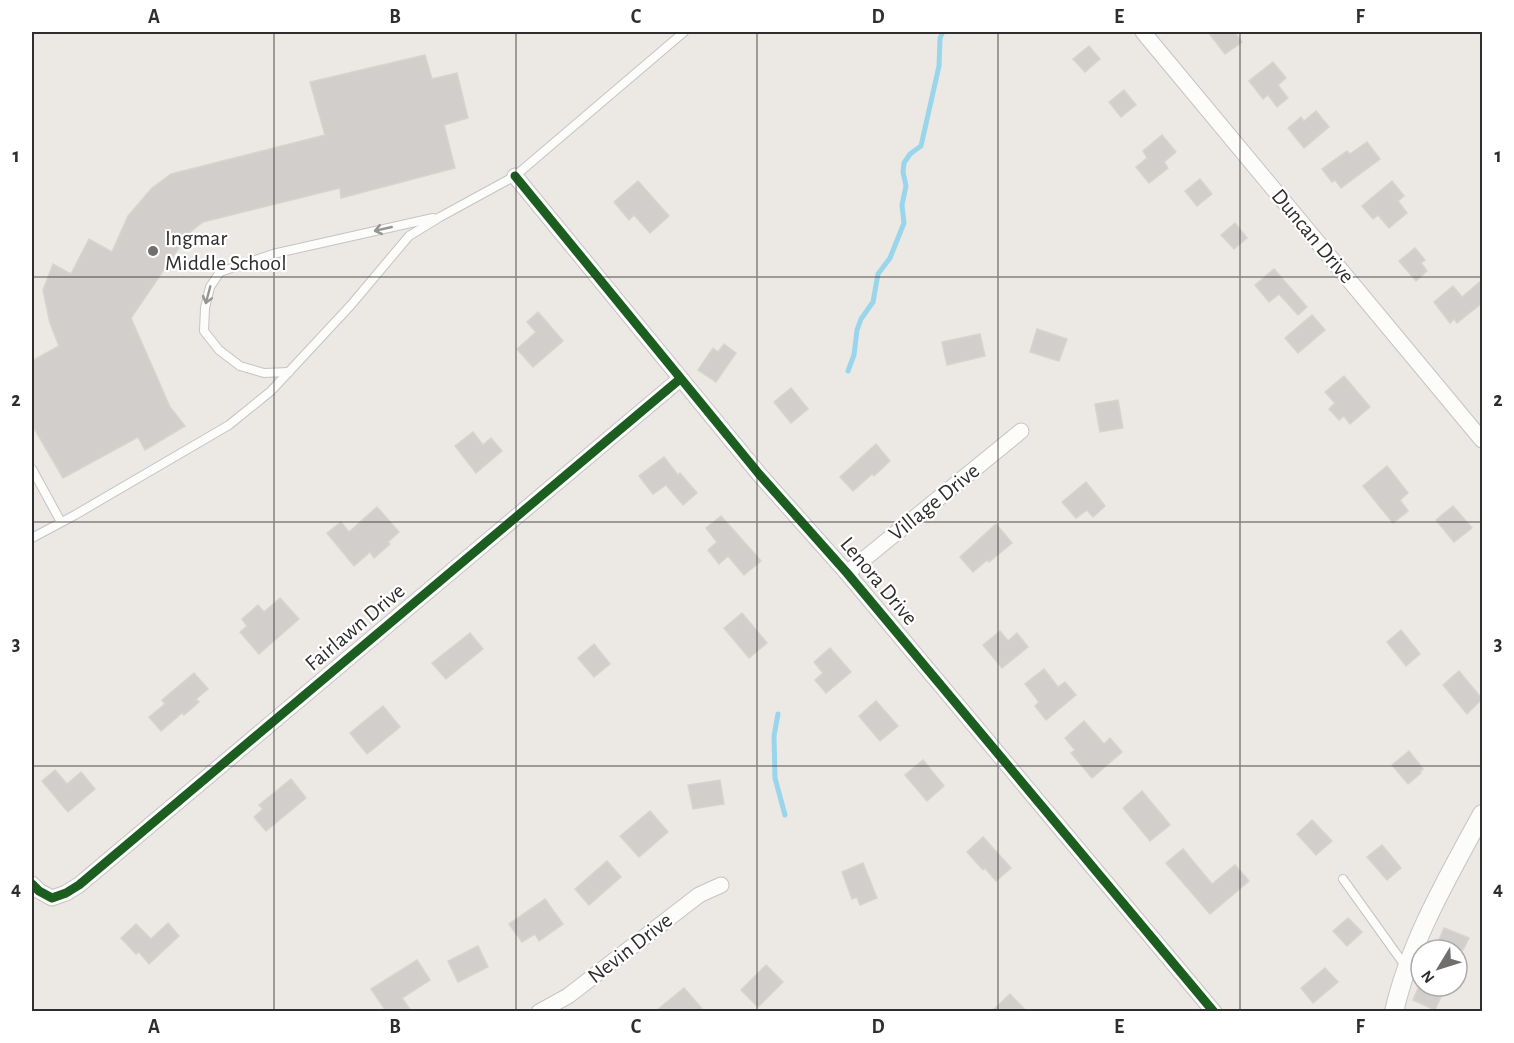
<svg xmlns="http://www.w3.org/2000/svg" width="1514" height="1043" viewBox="0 0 1514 1043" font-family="'Alegreya Sans',sans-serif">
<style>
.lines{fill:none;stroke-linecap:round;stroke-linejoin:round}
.stream{stroke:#99d6ec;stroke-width:5}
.building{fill:#d1cecb;stroke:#d7d4d0;stroke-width:1.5}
.service-casing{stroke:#c5c4c5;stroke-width:10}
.minor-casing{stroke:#c5c4c5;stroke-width:17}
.tertiary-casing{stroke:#c5c4c5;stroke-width:20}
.service{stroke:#fcfcfb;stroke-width:8}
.minor{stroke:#fcfcfb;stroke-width:15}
.tertiary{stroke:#fcfcfb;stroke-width:18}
.cycleway-casing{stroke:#fff;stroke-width:13}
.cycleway{stroke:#1b5e20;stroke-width:9}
.oneway{stroke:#959594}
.grid{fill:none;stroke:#2e2e2e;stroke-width:1.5;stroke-opacity:0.55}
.poi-dot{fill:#706f6e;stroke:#fff;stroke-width:2}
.labels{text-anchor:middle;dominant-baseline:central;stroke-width:4.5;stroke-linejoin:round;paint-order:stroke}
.street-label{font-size:22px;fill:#2e2e2e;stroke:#fff}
.poi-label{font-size:22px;fill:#2e2e2e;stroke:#fff;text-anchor:start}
.neatline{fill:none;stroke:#2e2e2e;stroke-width:2}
.grid-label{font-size:20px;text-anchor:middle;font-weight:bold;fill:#2e2e2e}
</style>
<rect width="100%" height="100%" fill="#ece8e4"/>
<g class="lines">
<g class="stream">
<polyline points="848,371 854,355 857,330 861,319 873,302 878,274 890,258 904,223 902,205 906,186 903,172 904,163 910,154 921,146 939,66 940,38 943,32"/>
<polyline points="778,714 774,736 775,778 785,815"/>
</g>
</g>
<g class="building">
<polygon points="1208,32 1234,32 1242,42 1225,54"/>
<polygon points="1089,46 1100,59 1085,72 1073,59"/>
<polygon points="425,55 432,79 457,73 468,118 444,125 455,168 341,198 340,188 203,222 189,233 131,318 170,407 185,426 145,450 138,437 63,478 32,425 32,361 59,346 50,323 43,290 53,264 71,274 89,239 112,252 128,216 152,188 171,174 325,135 310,82"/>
<polygon points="1273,62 1286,78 1278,85 1288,98 1277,107 1268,95 1263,99 1249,81"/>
<polygon points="1124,90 1136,105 1121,117 1109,102"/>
<polygon points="1316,111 1329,127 1304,148 1288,128 1301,117 1304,121"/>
<polygon points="1162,135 1176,152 1164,162 1168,168 1149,183 1136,167 1147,158 1143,151"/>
<polygon points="1367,142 1380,159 1341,188 1335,180 1332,182 1322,169 1347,151 1350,154"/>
<polygon points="1200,179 1212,194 1197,206 1185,191"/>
<polygon points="638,181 669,216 650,233 634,215 629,220 614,202"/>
<polygon points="1392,181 1404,196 1398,201 1407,213 1389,228 1378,215 1373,219 1362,206"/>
<polygon points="1235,223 1247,238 1234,249 1221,235"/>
<polygon points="1415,248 1425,260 1421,263 1427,271 1416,281 1399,261"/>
<polygon points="1274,269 1307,307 1298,315 1279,294 1269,302 1255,285"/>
<polygon points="1482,280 1482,303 1457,323 1454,319 1450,323 1434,302 1453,286 1462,297"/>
<polygon points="538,312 563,341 533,367 517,349 536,332 527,322"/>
<polygon points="1312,315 1325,330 1298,353 1285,338"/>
<polygon points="1037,329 1067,339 1059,361 1030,352"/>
<polygon points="980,334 985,356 947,365 942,342"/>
<polygon points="724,344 736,353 716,382 698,370 713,348 718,352"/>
<polygon points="1344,376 1370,407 1350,424 1344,416 1339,420 1329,409 1335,403 1325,392"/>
<polygon points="791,388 808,409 791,423 774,402"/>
<polygon points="1118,400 1123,428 1100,432 1095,404"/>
<polygon points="473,432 483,445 491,438 502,451 476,473 455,446"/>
<polygon points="876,444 890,461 874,476 872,474 853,491 840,477"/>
<polygon points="664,457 678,475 680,473 697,493 683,505 666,485 653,494 639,476"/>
<polygon points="1387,466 1408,493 1400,500 1408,511 1393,523 1363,486"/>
<polygon points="1086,482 1105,506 1093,517 1087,510 1076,518 1062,502"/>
<polygon points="1453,506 1472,528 1454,542 1436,520"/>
<polygon points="377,507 399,532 388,542 390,544 374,558 370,552 354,566 327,533 341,522 349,532"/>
<polygon points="721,516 761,561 744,575 728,556 719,564 708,550 717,542 706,528"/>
<polygon points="996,524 1012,543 989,562 987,560 973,572 960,557"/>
<polygon points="280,598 299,619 259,654 240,632 247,626 242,619 258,605 264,612"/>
<polygon points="742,613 767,643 749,658 724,628"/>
<polygon points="1401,630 1420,654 1406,666 1387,642"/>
<polygon points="1000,631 1008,641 1017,633 1028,647 1002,668 983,645"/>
<polygon points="470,633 483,649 446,679 432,663"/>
<polygon points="594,644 610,664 594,677 578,658"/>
<polygon points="830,648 851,672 826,693 815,680 823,673 814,662"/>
<polygon points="1044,669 1058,687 1065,682 1076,695 1046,720 1035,706 1039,702 1025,684"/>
<polygon points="1459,671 1482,699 1467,714 1443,685"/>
<polygon points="194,673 208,689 196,699 199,702 184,715 182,713 161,731 149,717 165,704 162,700"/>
<polygon points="876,701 898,726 880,741 859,716"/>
<polygon points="383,706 400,727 367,754 350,733"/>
<polygon points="1084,721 1104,744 1110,738 1122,752 1092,778 1071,753 1075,750 1065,738"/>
<polygon points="1409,751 1423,769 1420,772 1421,773 1408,784 1392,765"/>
<polygon points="923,760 944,786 927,801 905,775"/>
<polygon points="55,770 67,784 81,772 95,789 68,812 42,781"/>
<polygon points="291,779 306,798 266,831 254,817 263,809 259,805"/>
<polygon points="720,780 724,804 693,809 688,785"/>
<polygon points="1142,791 1170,825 1150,841 1123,808"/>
<polygon points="650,811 668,832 639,857 620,836"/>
<polygon points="1312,820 1332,841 1316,855 1297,834"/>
<polygon points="983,837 1011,868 996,881 985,868 983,870 967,852"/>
<polygon points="1382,845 1401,868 1387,880 1367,857"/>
<polygon points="1183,849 1212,884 1235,865 1249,881 1210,914 1166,863"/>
<polygon points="607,861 621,877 589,905 575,889"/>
<polygon points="863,863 877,898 860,905 857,897 852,899 842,872"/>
<polygon points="545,899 563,924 539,941 535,934 522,942 509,924"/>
<polygon points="1348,918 1362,932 1347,946 1333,931"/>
<polygon points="168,923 179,936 149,964 139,952 136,954 121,938 136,924 151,939"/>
<polygon points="1444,928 1469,938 1463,950 1435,950"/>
<polygon points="478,946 488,967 458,982 448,961"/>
<polygon points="417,960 430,980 402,998 411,1011 386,1011 371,989"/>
<polygon points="766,965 783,982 758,1007 741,990"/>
<polygon points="1325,968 1338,982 1313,1003 1301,988"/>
<polygon points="1419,986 1446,986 1435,1010 1413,1000"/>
<polygon points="684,988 704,1011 656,1011"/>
<polygon points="1010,994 1026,1011 992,1011"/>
</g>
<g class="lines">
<g class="service-casing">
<g id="service">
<polyline points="289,372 264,373 240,366 219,350 204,331 205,308 210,287 220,272 273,254 433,218"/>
<polyline points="32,469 61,522"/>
<polyline points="32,538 75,515 229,425 271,391 351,305 409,236 440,217 515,176 684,32"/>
<polyline points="1343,879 1406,967"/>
</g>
</g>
<g class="minor-casing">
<g id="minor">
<polyline points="1143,32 1482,440"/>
<polyline points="515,176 759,474 847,573 1214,1012"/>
<polyline points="847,573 1021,431"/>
<polyline points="32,884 39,891 52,898 66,893 79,885 680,379"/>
<polyline points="539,1012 568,996 699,895 721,885"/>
</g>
</g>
<g class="tertiary-casing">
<path id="tertiary" d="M1394,1012C1410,941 1448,877 1482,814"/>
</g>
<use href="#service" class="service"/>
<use href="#minor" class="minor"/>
<use href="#tertiary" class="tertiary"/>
<g class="cycleway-casing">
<g id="cycleway">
<polyline points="515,176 759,474 847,573 1214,1012"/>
<polyline points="32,884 39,891 52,898 66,893 79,885 680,379"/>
</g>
</g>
<use href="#cycleway" class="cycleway"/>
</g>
<defs><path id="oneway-shaft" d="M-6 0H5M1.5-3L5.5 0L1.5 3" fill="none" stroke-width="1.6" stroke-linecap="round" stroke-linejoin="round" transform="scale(1.5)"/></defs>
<g class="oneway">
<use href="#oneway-shaft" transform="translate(383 229) rotate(167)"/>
<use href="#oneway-shaft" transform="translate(208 295) rotate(105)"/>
</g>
<path class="grid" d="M274,32V1012M516,32V1012M757,32V1012M998,32V1012M1240,32V1012M32,277H1482M32,522H1482M32,766H1482"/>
<circle class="poi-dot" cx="153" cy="251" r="6"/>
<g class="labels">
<g class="street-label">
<text transform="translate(1313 236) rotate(50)">Duncan Drive</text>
<text transform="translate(934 502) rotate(-39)">Village Drive</text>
<text transform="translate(879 581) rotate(50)">Lenora Drive</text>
<text transform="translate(355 627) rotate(-40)">Fairlawn Drive</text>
<text transform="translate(630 948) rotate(-38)">Nevin Drive</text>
</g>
<g class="poi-label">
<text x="165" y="238">Ingmar<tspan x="165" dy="25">Middle School</tspan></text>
</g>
</g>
<rect width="1514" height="1043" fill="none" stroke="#ffffff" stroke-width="66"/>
<g transform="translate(1439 968) rotate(232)"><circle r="28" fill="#ffffff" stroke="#ababab" stroke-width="1.5"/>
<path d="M0-4.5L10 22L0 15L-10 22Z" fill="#706f6e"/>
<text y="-9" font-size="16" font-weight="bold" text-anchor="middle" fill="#2e2e2e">N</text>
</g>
<rect x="33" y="33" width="1448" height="977" class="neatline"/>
<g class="grid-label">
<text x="154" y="23">A</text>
<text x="395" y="23">B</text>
<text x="636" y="23">C</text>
<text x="878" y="23">D</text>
<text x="1119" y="23">E</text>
<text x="1360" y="23">F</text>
<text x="16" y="162">1</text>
<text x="1498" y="162">1</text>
<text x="16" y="406">2</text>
<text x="1498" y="406">2</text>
<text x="16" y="650">3</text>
<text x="1498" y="650">3</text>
<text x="16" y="895">4</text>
<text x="1498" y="895">4</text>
<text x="154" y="1033">A</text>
<text x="395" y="1033">B</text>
<text x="636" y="1033">C</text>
<text x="878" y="1033">D</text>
<text x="1119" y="1033">E</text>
<text x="1360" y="1033">F</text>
</g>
</svg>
